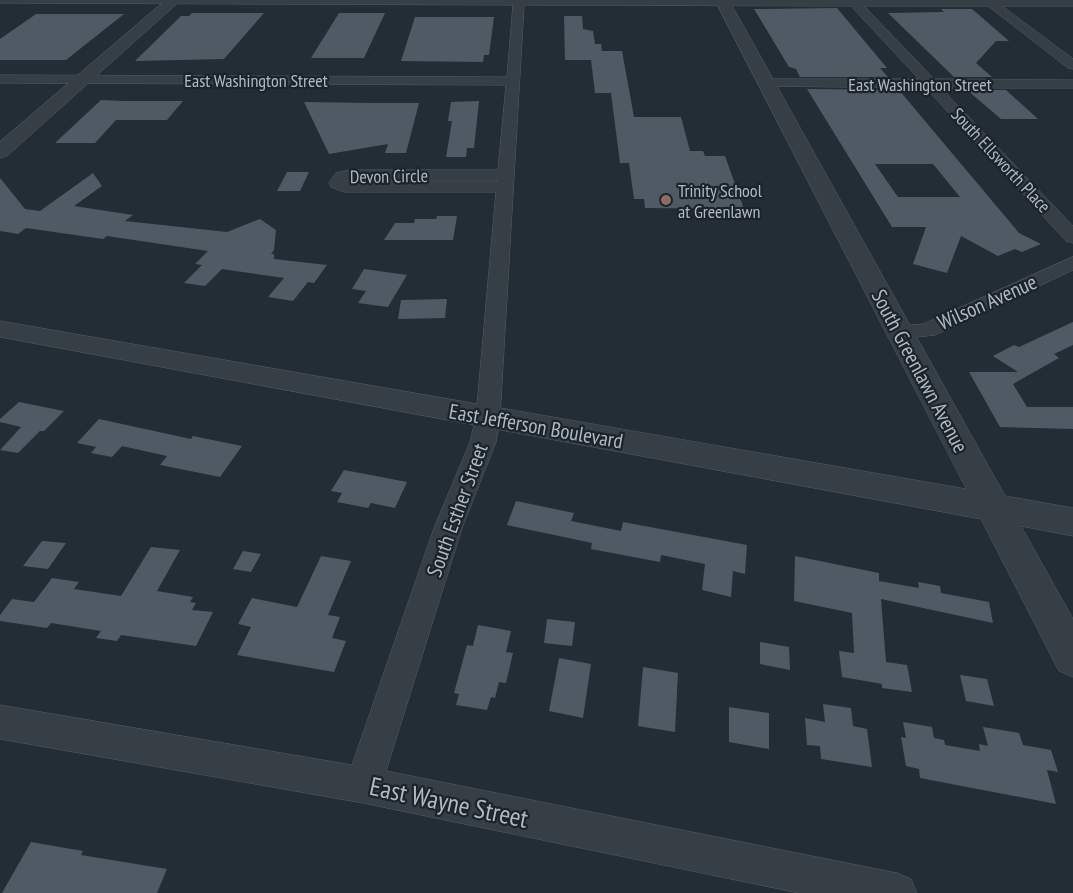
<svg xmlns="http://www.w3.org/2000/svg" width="1073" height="893" viewBox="0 0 1073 893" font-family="'PT Sans Narrow',sans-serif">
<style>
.building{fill:#4f5a64;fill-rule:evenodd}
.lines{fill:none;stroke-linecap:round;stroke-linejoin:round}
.minor-casing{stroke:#545d64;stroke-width:1}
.tertiary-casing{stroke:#545d64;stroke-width:1}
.minor{fill:#373f46;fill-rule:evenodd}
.tertiary{fill:#373f46;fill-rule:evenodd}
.education-dot{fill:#8d6e63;stroke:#1c242b;stroke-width:2}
.labels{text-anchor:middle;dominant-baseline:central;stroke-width:4.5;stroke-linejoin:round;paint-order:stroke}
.far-street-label{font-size:18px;fill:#b1bac2;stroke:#1c242b}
.far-poi-label{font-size:18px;fill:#b1bac2;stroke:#1c242b;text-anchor:start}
.street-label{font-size:21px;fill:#b1bac2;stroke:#1c242b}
.near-street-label{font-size:26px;fill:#b1bac2;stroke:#1c242b}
</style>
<rect width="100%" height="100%" fill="#232d35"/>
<g class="building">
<polygon points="837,8 887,68 880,68 888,77 800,77 796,69 789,67 754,9"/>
<polygon points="941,9 972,9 1009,41 996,41 976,63 992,77 954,77 888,13 944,12"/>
<polygon points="192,13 264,13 224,59 135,61 181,16 189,16"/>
<polygon points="339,13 385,13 364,58 311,58"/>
<polygon points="36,14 124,14 66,60 0,60 0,39"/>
<polygon points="564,16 582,16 583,29 593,31 595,44 601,44 602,51 622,51 634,117 681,117 690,151 703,151 705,156 725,156 744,209 645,208 644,199 634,199 629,163 620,163 611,93 595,93 591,60 565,60"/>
<polygon points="415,17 494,17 489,55 484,55 483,62 401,61"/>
<path d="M807,89L899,90L1019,233L1041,244L1022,252L1015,249L998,256L961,236L947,273L913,264L926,227H892ZM875,164H933L960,197H898Z"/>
<polygon points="967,90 1006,90 1038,119 1001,119"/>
<polygon points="101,100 125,101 183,101 167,120 116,120 95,143 55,143"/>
<polygon points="479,101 474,148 467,148 466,157 446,157 452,121 448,121 451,102"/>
<polygon points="304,102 374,103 419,103 406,153 385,153 388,144 329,154"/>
<polygon points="287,172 309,172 300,191 277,191"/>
<polygon points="93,173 102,186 74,206 133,215 125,221 227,232 260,219 276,230 274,250 271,254 274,254 274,259 327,265 314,283 308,282 293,301 268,297 284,278 222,269 205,286 184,283 202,265 195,264 208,251 107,236 103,239 26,228 18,234 0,231 0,178 25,209 40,211"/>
<polygon points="437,216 457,216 453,240 384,240 395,223 414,223 415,219 436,219"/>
<polygon points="364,269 407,275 388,307 358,303 366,291 352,289"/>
<polygon points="447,299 445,318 398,319 401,300"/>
<polygon points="1073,322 1073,345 1054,354 1059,358 1013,384 1027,407 1073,407 1073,429 1000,427 969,372 1018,372 993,356 1014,345 1019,347"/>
<polygon points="19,402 64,411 44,431 40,431 18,453 0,450 21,427 0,422 0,419"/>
<polygon points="99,419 191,439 193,436 242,446 220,477 160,465 167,456 122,446 112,457 91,453 96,447 77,443"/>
<polygon points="344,470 376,476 407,482 395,508 371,503 368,508 337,502 342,493 331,491"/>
<polygon points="516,501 574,513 571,521 621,531 623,522 747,545 745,574 733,571 731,597 702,590 705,564 661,555 660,562 591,549 592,543 507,525"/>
<polygon points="42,541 66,543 48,569 23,566"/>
<polygon points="151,547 180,550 157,591 193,597 190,602 196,603 192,610 213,612 196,646 121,635 117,641 96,638 101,631 51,623 47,628 0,621 0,615 12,599 34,602 52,578 79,582 74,589 121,596"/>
<polygon points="243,551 261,554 251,572 233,569"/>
<polygon points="321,556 351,561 328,615 340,617 332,638 346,641 334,672 237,655 251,627 238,624 252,598 297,607"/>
<polygon points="795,556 879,573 879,581 919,588 918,582 940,586 941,593 989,602 993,623 881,599 886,662 907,665 912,692 882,688 882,684 842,677 839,651 854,653 852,613 794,601"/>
<polygon points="547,619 575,622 572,646 544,643"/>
<polygon points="478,625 511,631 506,652 513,653 506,683 499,682 495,698 491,697 487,710 456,705 459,694 454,693 467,645 473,646"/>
<polygon points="760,642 789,647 790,670 760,664"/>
<polygon points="559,658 591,664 583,718 549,711"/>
<polygon points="643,667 678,673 675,732 638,726"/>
<polygon points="960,675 987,679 994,706 966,701"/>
<polygon points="823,704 851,708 853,726 867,729 872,767 821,759 820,746 807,745 805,718 825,722"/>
<polygon points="729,707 769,713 769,749 729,742"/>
<polygon points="903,722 932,727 934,738 944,740 945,745 980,751 979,744 988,746 983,727 1019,733 1023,745 1051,750 1058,772 1047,770 1056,804 920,778 919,769 906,766 901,737 906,738"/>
<polygon points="31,842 83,851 81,855 167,869 157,893 2,893"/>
</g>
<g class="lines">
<g class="minor-casing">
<g id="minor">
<path d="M0,0H1073V6H1002L1073,59V69L1068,68L988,6H864L934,79L1073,80V88H941L1073,226V243L1066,241L926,88L761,86L759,83L766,79H919L851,6L524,5L500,417L496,442L462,528L386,771L897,873L911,879L917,893H799L363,803L0,739V705L352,765L434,528L470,442L476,417L496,192H344L331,187L329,183L336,173L350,170H498L506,85L0,83V75L507,77L513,5L0,3ZM350,180H497V182H347Z"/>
<polygon points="1073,257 1073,270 935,335 899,339 891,337 888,332 891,327 923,324"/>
</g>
</g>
<g class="tertiary-casing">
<g id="tertiary">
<polygon points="166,0 181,0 7,156 0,158 0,142"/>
<polygon points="715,0 729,0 1005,496 1073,508 1073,536 1021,526 1073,619 1073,677 1059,671 981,519 0,337 0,321 966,489"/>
</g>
</g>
<use href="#minor" class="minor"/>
<use href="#tertiary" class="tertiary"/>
</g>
<circle class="education-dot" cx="666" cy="200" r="6"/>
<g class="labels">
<g class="far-street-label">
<text x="256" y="80">East Washington Street</text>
<text x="920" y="84">East Washington Street</text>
<text transform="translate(1001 160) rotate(47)">South Ellsworth Place</text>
<text transform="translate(389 176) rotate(-1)">Devon Circle</text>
</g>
<g class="far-poi-label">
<text x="678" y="190">Trinity School<tspan x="678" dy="21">at Greenlawn</tspan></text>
</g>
<g class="street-label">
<text transform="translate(987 302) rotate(-24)">Wilson Avenue</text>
<text transform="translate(920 371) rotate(62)">South Greenlawn Avenue</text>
<text transform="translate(536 426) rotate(10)">East Jefferson Boulevard</text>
<text transform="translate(457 510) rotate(-70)">South Esther Street</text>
</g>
<g class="near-street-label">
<text transform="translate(449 802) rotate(12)">East Wayne Street</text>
</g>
</g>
</svg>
